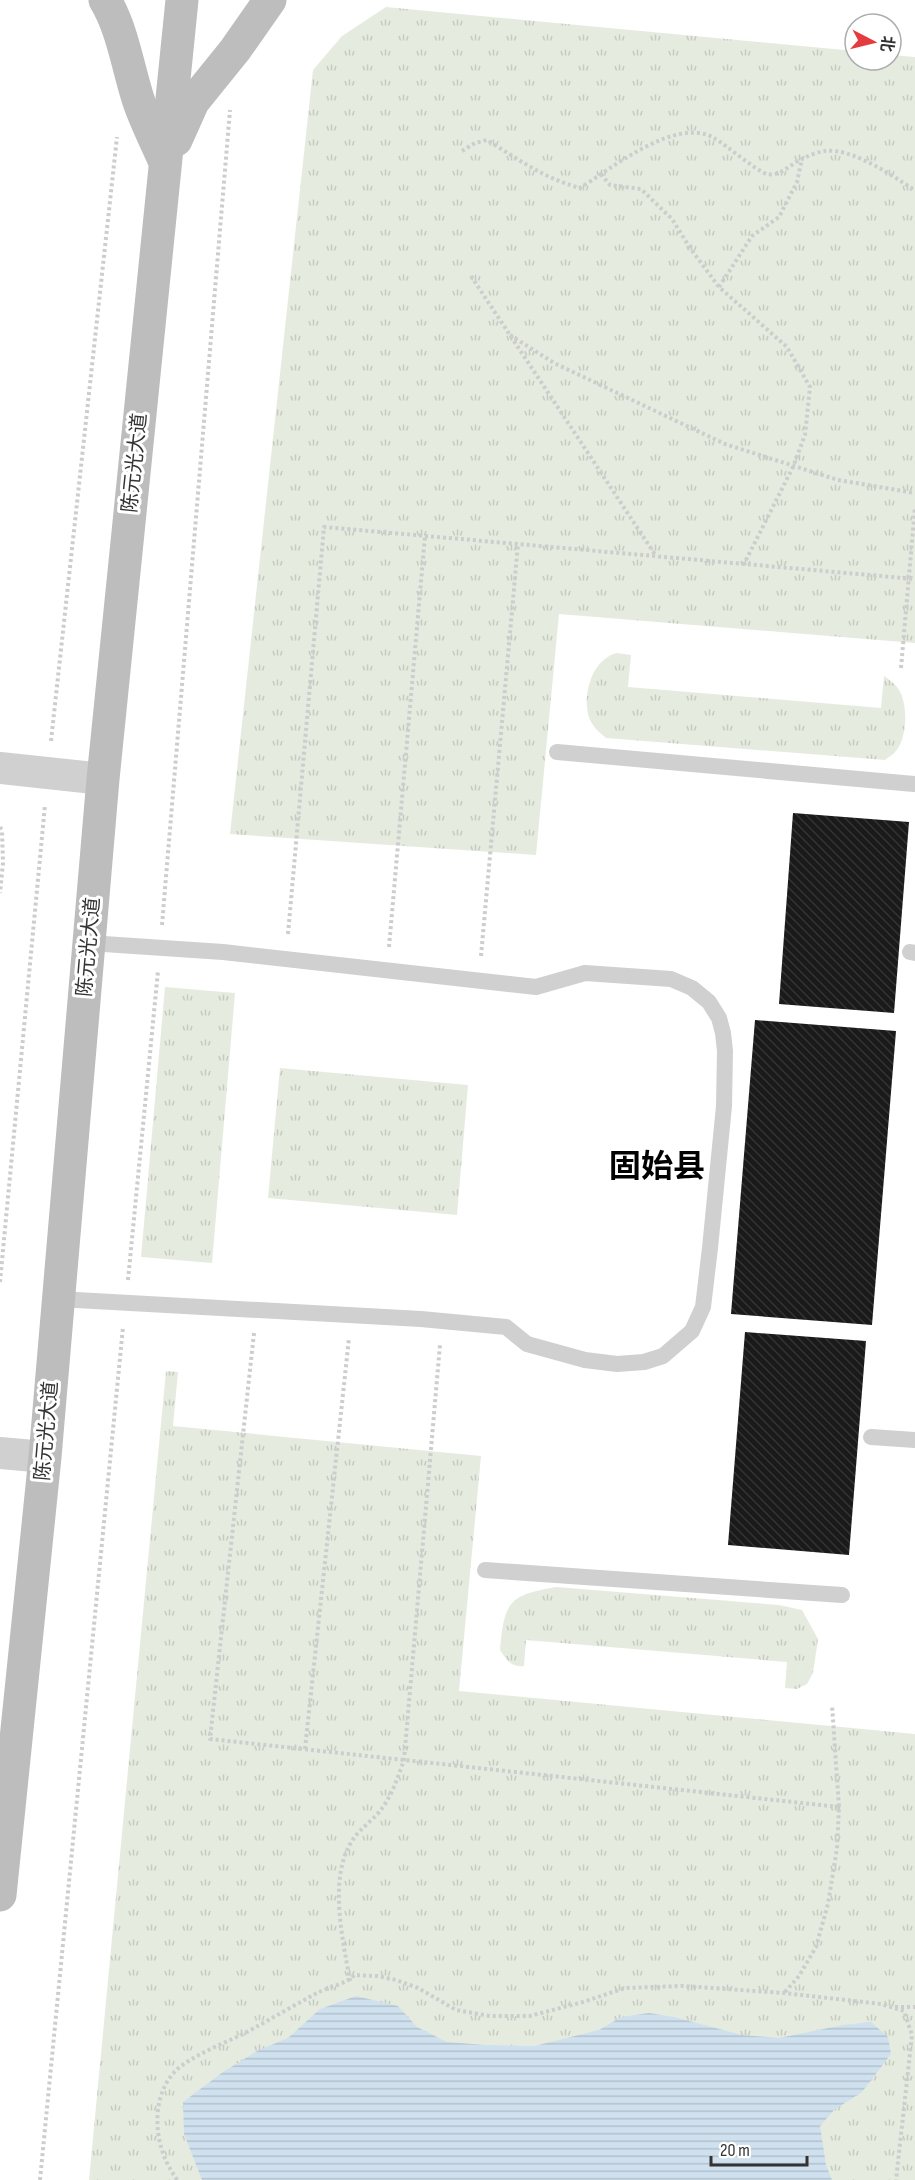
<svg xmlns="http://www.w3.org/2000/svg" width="915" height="2180" viewBox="0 0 915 2180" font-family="'Sofia Sans Condensed','Noto Sans SC',sans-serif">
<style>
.grass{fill:url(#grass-tufts)}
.water{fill:url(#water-rules)}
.building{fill:url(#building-back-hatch)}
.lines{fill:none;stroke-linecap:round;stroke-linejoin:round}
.path{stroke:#cdcdcd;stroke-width:4;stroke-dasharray:3 3;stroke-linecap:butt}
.service{stroke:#d0d0d0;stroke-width:16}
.minor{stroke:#d0d0d0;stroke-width:32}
.secondary{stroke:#bdbdbd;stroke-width:33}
.labels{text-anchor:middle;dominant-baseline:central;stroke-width:6;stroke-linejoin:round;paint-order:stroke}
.street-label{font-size:20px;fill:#333;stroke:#fff}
.town-label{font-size:32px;font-weight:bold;fill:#000;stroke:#fff}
</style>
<defs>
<pattern id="grass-tufts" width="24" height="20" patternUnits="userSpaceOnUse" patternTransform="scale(1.5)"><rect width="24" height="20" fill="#e5ecdf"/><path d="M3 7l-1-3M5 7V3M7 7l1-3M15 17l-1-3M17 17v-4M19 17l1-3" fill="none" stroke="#c5cbc0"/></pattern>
<pattern id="water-rules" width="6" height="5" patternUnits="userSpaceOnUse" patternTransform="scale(1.5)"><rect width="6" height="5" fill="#cfe0ee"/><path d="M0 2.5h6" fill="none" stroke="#b2c1cd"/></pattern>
<pattern id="building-back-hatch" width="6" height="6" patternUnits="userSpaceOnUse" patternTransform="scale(1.5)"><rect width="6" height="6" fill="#1a1a1a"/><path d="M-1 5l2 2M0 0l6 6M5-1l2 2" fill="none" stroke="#333"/></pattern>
</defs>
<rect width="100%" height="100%" fill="#fff"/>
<g class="grass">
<polygon points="386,7 855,51 855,60 891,60 891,55 915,57 915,643 559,614 536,855 230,834 313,70 342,36"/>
<path d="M617,653L631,655L628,687L881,708L884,676C891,681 897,685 900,692C908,707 907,738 896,751C893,755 888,757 885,760L606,738C600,733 594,728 590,720C581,698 591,659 617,653Z"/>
<polygon points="165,987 235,993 212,1263 141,1257"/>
<polygon points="280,1068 468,1085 457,1215 268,1198"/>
<polygon points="166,1371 178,1372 173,1426 481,1456 459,1691 915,1734 915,2180 89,2180"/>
<path d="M556,1587L779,1605L802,1610L818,1639L813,1673L807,1684L797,1689L785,1688L787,1662L526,1640L524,1666C511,1668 506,1659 500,1650C504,1602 509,1595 556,1587Z"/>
</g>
<polygon class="water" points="356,1996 398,2006 417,2027 447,2042 485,2045 534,2046 599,2030 621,2017 649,2013 674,2017 742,2035 779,2038 843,2025 871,2022 888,2037 891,2054 862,2092 834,2110 820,2126 826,2165 832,2180 202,2180 184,2134 183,2102 223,2072 259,2050 288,2038 320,2009"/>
<g class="building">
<polygon points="793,813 909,822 894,1013 779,1004"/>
<polygon points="755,1020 896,1031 872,1325 731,1314"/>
<polygon points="745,1332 866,1341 849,1555 728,1545"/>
</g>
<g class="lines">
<g class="path">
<path d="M462,151L475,143L487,140C518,159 543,178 580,188C612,168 676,116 714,138C726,145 758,172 767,174C781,177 791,163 804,158C810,155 818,152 825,151C850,147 896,177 915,191"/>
<polyline points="601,174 610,185 641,189 672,219 690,248 719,287 787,347 810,387 805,435 793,467 744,564"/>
<polyline points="471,276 656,556"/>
<polyline points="719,287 752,236 779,217 797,182 802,159"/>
<polyline points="510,335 554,363 725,444 838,480 915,493"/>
<polyline points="901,668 915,507"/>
<polyline points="51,741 117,137"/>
<polyline points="0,827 2,831 3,863 0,893"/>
<polyline points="162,925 230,110"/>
<polyline points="288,934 324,527 915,579"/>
<polyline points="389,947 425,536"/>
<polyline points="481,956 518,544"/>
<polyline points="128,1280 158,971"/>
<polyline points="0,1282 45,805"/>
<polyline points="254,1333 210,1739 839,1807"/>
<polyline points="305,1749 349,1338"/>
<path d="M350,1981C343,1940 328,1878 352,1841C360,1828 375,1819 383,1807C393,1793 398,1776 404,1760L440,1345"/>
<polyline points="785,1992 799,1976 816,1947 828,1904 837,1848 839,1807 832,1705"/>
<polyline points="895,2007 915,2007"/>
<polyline points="40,2180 123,1327"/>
<path d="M177,2180C172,2172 167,2164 164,2156C152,2125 155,2083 184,2064C203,2051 225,2043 245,2033C269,2020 293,2006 317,1993C328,1987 347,1984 354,1975L377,1976L396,1980L418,1988L456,2010L490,2016H530L583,2002L625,1988L683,1986L784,1993L881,2004L904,2011L912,2035L896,2180"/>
</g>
<g class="service">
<polyline points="557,752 914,784"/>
<polyline points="910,952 915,953"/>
<polyline points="58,1299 421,1319 506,1327 527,1344 585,1360 617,1364 644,1362 663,1356 692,1331 703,1307 710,1248 724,1106 725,1051 723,1033 719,1018 709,1002 692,988 671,979 585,973 536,987 223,952 89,943"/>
<polyline points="871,1437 915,1440"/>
<polyline points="485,1570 842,1595"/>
</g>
<g class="minor">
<polyline points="0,768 103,779"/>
<polyline points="0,1453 45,1457"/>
</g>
<g class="secondary">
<path d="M105,0C123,30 128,69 139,102C146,122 156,142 165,162"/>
<polyline points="176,140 193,102 235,50 270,0"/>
<polyline points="0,1895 45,1457 103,779 182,0"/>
</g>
</g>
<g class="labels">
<g class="street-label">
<text transform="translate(135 463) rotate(-84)">陈元光大道</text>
<text transform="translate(89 947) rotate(-85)">陈元光大道</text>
<text transform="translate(47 1431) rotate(-85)">陈元光大道</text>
</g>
<g class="town-label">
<text x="657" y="1167">固始县</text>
</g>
</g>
<g transform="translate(873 42) rotate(97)"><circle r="28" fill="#ffffff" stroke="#adadad" stroke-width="1.5"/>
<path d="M0-4.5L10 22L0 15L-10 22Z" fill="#e43b3f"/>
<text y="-9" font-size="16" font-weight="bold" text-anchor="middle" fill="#333333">北</text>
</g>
<path d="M711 2156v9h96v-9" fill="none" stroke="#333333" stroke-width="3"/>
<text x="720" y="2156" font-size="18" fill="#333333" stroke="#ffffff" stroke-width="4.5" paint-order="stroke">20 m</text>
</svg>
